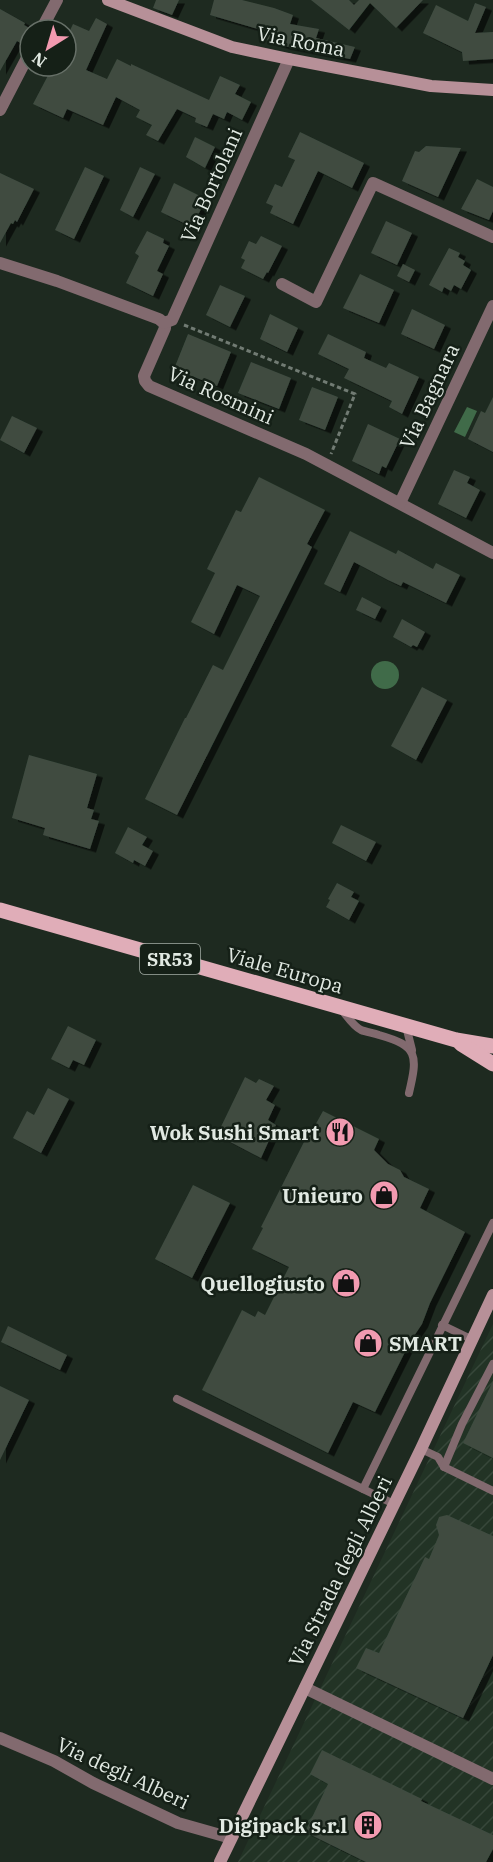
<svg xmlns="http://www.w3.org/2000/svg" width="493" height="1862" viewBox="0 0 493 1862" font-family="'IBM Plex Serif',serif">
<style>
.industrial{fill:url(#industrial-furrows)}
.water{fill:#406b49}
.building{fill:#3f4c41;filter:url(#shadow)}
.lines{fill:none;stroke-linecap:round;stroke-linejoin:round}
.path{stroke:#717b73;stroke-width:3;stroke-dasharray:4.5 3;stroke-linecap:butt}
.lane{stroke:#826a6f;stroke-width:8}
.street{stroke:#826a6f;stroke-width:12}
.secondary{stroke:#b79098;stroke-width:12}
.primary{stroke:#e0adb8;stroke-width:15}
.labels{text-anchor:middle;dominant-baseline:central;stroke-width:5;stroke-linejoin:round;paint-order:stroke}
.shield{fill:#152017;stroke:#a4ada5;stroke-width:1.5}
.shield-label{font-size:18px;font-weight:bold;fill:#e1e9e2}
.street-label{font-size:20px;fill:#e1e9e2;stroke:#152017}
.poi-label{font-size:20px;font-weight:bold;fill:#e1e9e2;stroke:#152017;text-anchor:end}
</style>
<defs>
<pattern id="industrial-furrows" width="10" height="10" patternUnits="userSpaceOnUse" patternTransform="scale(1.5)"><rect width="10" height="10" fill="#223325"/><path d="M-1 1l2-2M0 10L10 0M9 11l2-2" fill="none" stroke="#37473a"/></pattern>
<filter id="shadow"><feDropShadow dx="6" dy="3.5" stdDeviation="0" flood-color="#0009"/></filter>
</defs>
<rect width="100%" height="100%" fill="#1e2a20"/>
<polygon class="industrial" points="493,1324 493,1862 238,1862"/>
<g class="water">
<polygon points="467,407 477,411 465,437 454,432"/>
<circle cx="385" cy="675" r="14"/>
</g>
<g class="building">
<polygon points="156,0 179,0 172,15 153,8"/>
<polygon points="214,0 242,0 274,8 293,15 290,24 319,29 316,38 355,47 350,59 284,46 263,39 265,31 210,15"/>
<polygon points="311,0 349,0 354,5 359,0 423,0 396,28 370,3 349,30"/>
<polygon points="475,3 486,7 475,33 493,32 493,59 463,61 462,52 423,33 436,5 468,21"/>
<polygon points="0,9 25,23 24,25 31,29 24,45 17,41 0,71"/>
<polygon points="96,18 107,24 86,70 107,79 117,59 131,66 131,64 209,100 220,76 240,85 235,94 251,102 242,120 227,112 224,119 213,114 207,127 195,122 196,118 177,109 158,141 146,135 152,125 136,117 140,110 116,97 103,125 67,109 63,118 33,104 53,66 66,66 66,39 73,24 89,31"/>
<polygon points="300,132 364,163 352,188 318,171 293,224 270,213 273,206 266,203 275,184 282,187 295,160 288,157"/>
<polygon points="195,137 215,147 205,168 186,157"/>
<polygon points="426,146 461,148 438,197 402,181 415,151 419,152"/>
<polygon points="85,167 104,176 74,239 55,230"/>
<polygon points="140,167 155,174 133,217 120,210"/>
<polygon points="0,173 34,189 17,222 15,220 13,224 11,223 0,243"/>
<polygon points="477,179 493,187 493,211 489,220 461,209"/>
<polygon points="174,183 206,199 192,227 161,212"/>
<polygon points="386,221 412,233 397,265 371,253"/>
<polygon points="147,231 164,239 163,243 169,246 157,271 163,274 153,296 126,283 139,256 135,253"/>
<polygon points="261,236 282,246 268,273 267,272 263,279 241,268 245,260 241,258 249,241 256,244"/>
<polygon points="449,248 460,253 458,257 465,261 463,265 471,270 461,289 454,285 451,291 444,287 442,292 429,285"/>
<polygon points="403,264 415,270 409,282 397,276"/>
<polygon points="360,274 394,290 379,323 343,308"/>
<polygon points="220,285 245,296 230,327 206,315"/>
<polygon points="412,309 445,325 434,349 401,334"/>
<polygon points="270,314 298,328 287,352 260,339"/>
<polygon points="188,334 231,352 217,386 174,369"/>
<polygon points="328,334 366,352 364,358 386,368 389,363 419,377 402,414 389,407 392,401 344,378 349,369 318,354"/>
<polygon points="251,362 291,378 279,409 238,393"/>
<polygon points="312,387 338,397 325,430 299,420"/>
<polygon points="493,397 493,452 468,439 481,411 485,413"/>
<polygon points="12,416 37,428 24,453 0,440"/>
<polygon points="368,424 400,439 386,468 382,466 379,474 352,461"/>
<polygon points="454,470 470,477 467,483 480,490 466,518 438,504"/>
<polygon points="259,477 325,510 307,544 312,547 177,815 145,799 185,718 186,718 213,665 223,670 260,596 237,585 214,634 191,622 215,573 207,569 236,510 241,512"/>
<polygon points="350,531 396,554 398,550 433,569 436,563 460,575 446,603 403,582 401,586 388,580 354,562 340,592 324,584"/>
<polygon points="362,597 381,607 375,619 356,610"/>
<polygon points="402,619 425,632 417,647 413,645 411,647 393,637"/>
<polygon points="422,687 447,700 416,760 391,746"/>
<polygon points="29,755 97,774 87,808 94,810 91,819 99,821 90,849 43,835 45,828 12,818"/>
<polygon points="341,825 376,842 366,861 332,843"/>
<polygon points="128,827 147,837 142,845 153,851 145,866 134,860 133,863 115,853"/>
<polygon points="337,883 354,892 351,897 359,901 349,920 326,907 330,900 328,899"/>
<polygon points="68,1026 96,1040 84,1065 73,1060 69,1068 51,1059"/>
<polygon points="245,1077 256,1083 259,1079 274,1086 266,1100 275,1105 268,1120 276,1125 261,1158 217,1135"/>
<polygon points="48,1088 69,1099 41,1153 13,1138 27,1111 34,1115"/>
<polygon points="323,1111 379,1139 374,1150 388,1164 400,1170 404,1177 429,1189 420,1208 465,1232 430,1303 422,1324 410,1342 375,1412 353,1402 328,1453 202,1390 242,1310 255,1317 258,1311 265,1315 289,1267 252,1249 263,1228 261,1227 306,1138 308,1138"/>
<polygon points="193,1185 230,1203 192,1278 155,1259"/>
<polygon points="8,1326 67,1355 60,1370 1,1342"/>
<polygon points="493,1381 493,1458 463,1443"/>
<polygon points="0,1386 29,1400 0,1460"/>
<polygon points="447,1515 493,1536 493,1655 463,1718 356,1668 366,1648 379,1653 425,1557 429,1559 439,1535 436,1525 439,1517"/>
<polygon points="322,1750 422,1799 421,1801 493,1835 493,1849 486,1862 366,1862 305,1832 328,1784 310,1774"/>
</g>
<g class="lines">
<polyline class="path" points="184,325 355,394 331,454"/>
<g class="lane">
<path d="M341,1009C347,1016 353,1026 361,1030C366,1032 373,1033 379,1035C418,1046 418,1055 409,1093"/>
<polyline points="406,1026 412,1050"/>
<polyline points="442,1325 473,1340"/>
<polyline points="177,1399 394,1504"/>
<polyline points="421,1449 438,1457 444,1467 493,1491"/>
<polyline points="444,1467 462,1424 493,1364"/>
<polyline points="363,1489 493,1223"/>
</g>
<g class="street">
<polyline points="41,30 57,0"/>
<polyline points="0,110 30,52"/>
<polyline points="0,263 57,281 159,319 164,323 165,328 144,376 145,381 149,386 306,454 493,553"/>
<polyline points="282,284 316,302 373,183 493,237"/>
<polyline points="164,323 172,320 289,59"/>
<polyline points="400,503 493,306"/>
<polyline points="305,1688 493,1779"/>
<polyline points="0,1738 54,1761 93,1783 178,1823 231,1838"/>
</g>
<g class="secondary">
<polyline points="108,0 232,47 289,59 431,86 493,90"/>
<polyline points="220,1862 421,1449 493,1295"/>
</g>
<g class="primary">
<polyline points="0,910 456,1040 493,1046"/>
<polyline points="461,1044 493,1064"/>
</g>
</g>
<defs>
<g id="restaurant-disc" transform="scale(1.5)"><circle r="9.5" fill="#f29ab0" stroke="#152017"/><path d="M-5-6h1v4h1v-4h1v4h1v-4h1v5L-1.5 .5V6h-2V.5L-5-1ZM5-6V6H3V1.5H1.5Q1.5-4 5-6Z" fill="#111"/></g>
<g id="shop-disc" transform="scale(1.5)"><circle r="9.5" fill="#f29ab0" stroke="#152017"/><path d="M-5-2.5h2.3a2.7 3.5 0 0 1 5.4 0H5L5.5 6h-11ZM-1.5-2.5h3a1.5 2.3 0 0 0-3 0Z" fill="#111"/></g>
<g id="building-disc" transform="scale(1.5)"><circle r="9.5" fill="#f29ab0" stroke="#152017"/><path d="M-4-6H4V6H1V3H-1V6H-4ZM-2.5-4.3h1.7v1.8h-1.7ZM.8-4.3h1.7v1.8H.8ZM-2.5-1h1.7V.8h-1.7ZM.8-1h1.7V.8H.8Z" fill="#111"/></g>
</defs>
<g fill-rule="evenodd">
<use href="#restaurant-disc" x="340" y="1132"/>
<use href="#shop-disc" x="384" y="1195"/>
<use href="#shop-disc" x="346" y="1283"/>
<use href="#shop-disc" x="368" y="1343"/>
<use href="#building-disc" x="368" y="1825"/>
</g>
<g class="labels">
<rect class="shield" x="140" y="944" width="60" height="30" rx="4.5"/>
<g class="shield-label">
<text x="170" y="959">SR53</text>
</g>
<g class="street-label">
<text transform="translate(301 41) rotate(11)">Via Roma</text>
<text transform="translate(211 185) rotate(-66)">Via Bortolani</text>
<text transform="translate(221 395) rotate(24)">Via Rosmini</text>
<text transform="translate(429 396) rotate(-65)">Via Bagnara</text>
<text transform="translate(285 970) rotate(16)">Viale Europa</text>
<text transform="translate(340 1571) rotate(-64)">Via Strada degli Alberi</text>
<text transform="translate(123 1773) rotate(25)">Via degli Alberi</text>
</g>
<g class="poi-label">
<text x="319" y="1132">Wok Sushi Smart</text>
<text x="363" y="1195">Unieuro</text>
<text x="325" y="1283">Quellogiusto</text>
<text x="389" y="1343" text-anchor="start">SMART</text>
<text x="347" y="1825">Digipack s.r.l</text>
</g>
</g>
<g transform="translate(48 48) rotate(217)"><circle r="28" fill="#152017" stroke="#677068" stroke-width="1.5"/>
<path d="M0-4.5L10 22L0 15L-10 22Z" fill="#f29ab0"/>
<text y="-9" font-size="16" font-weight="bold" text-anchor="middle" fill="#e1e9e2">N</text>
</g>
</svg>
